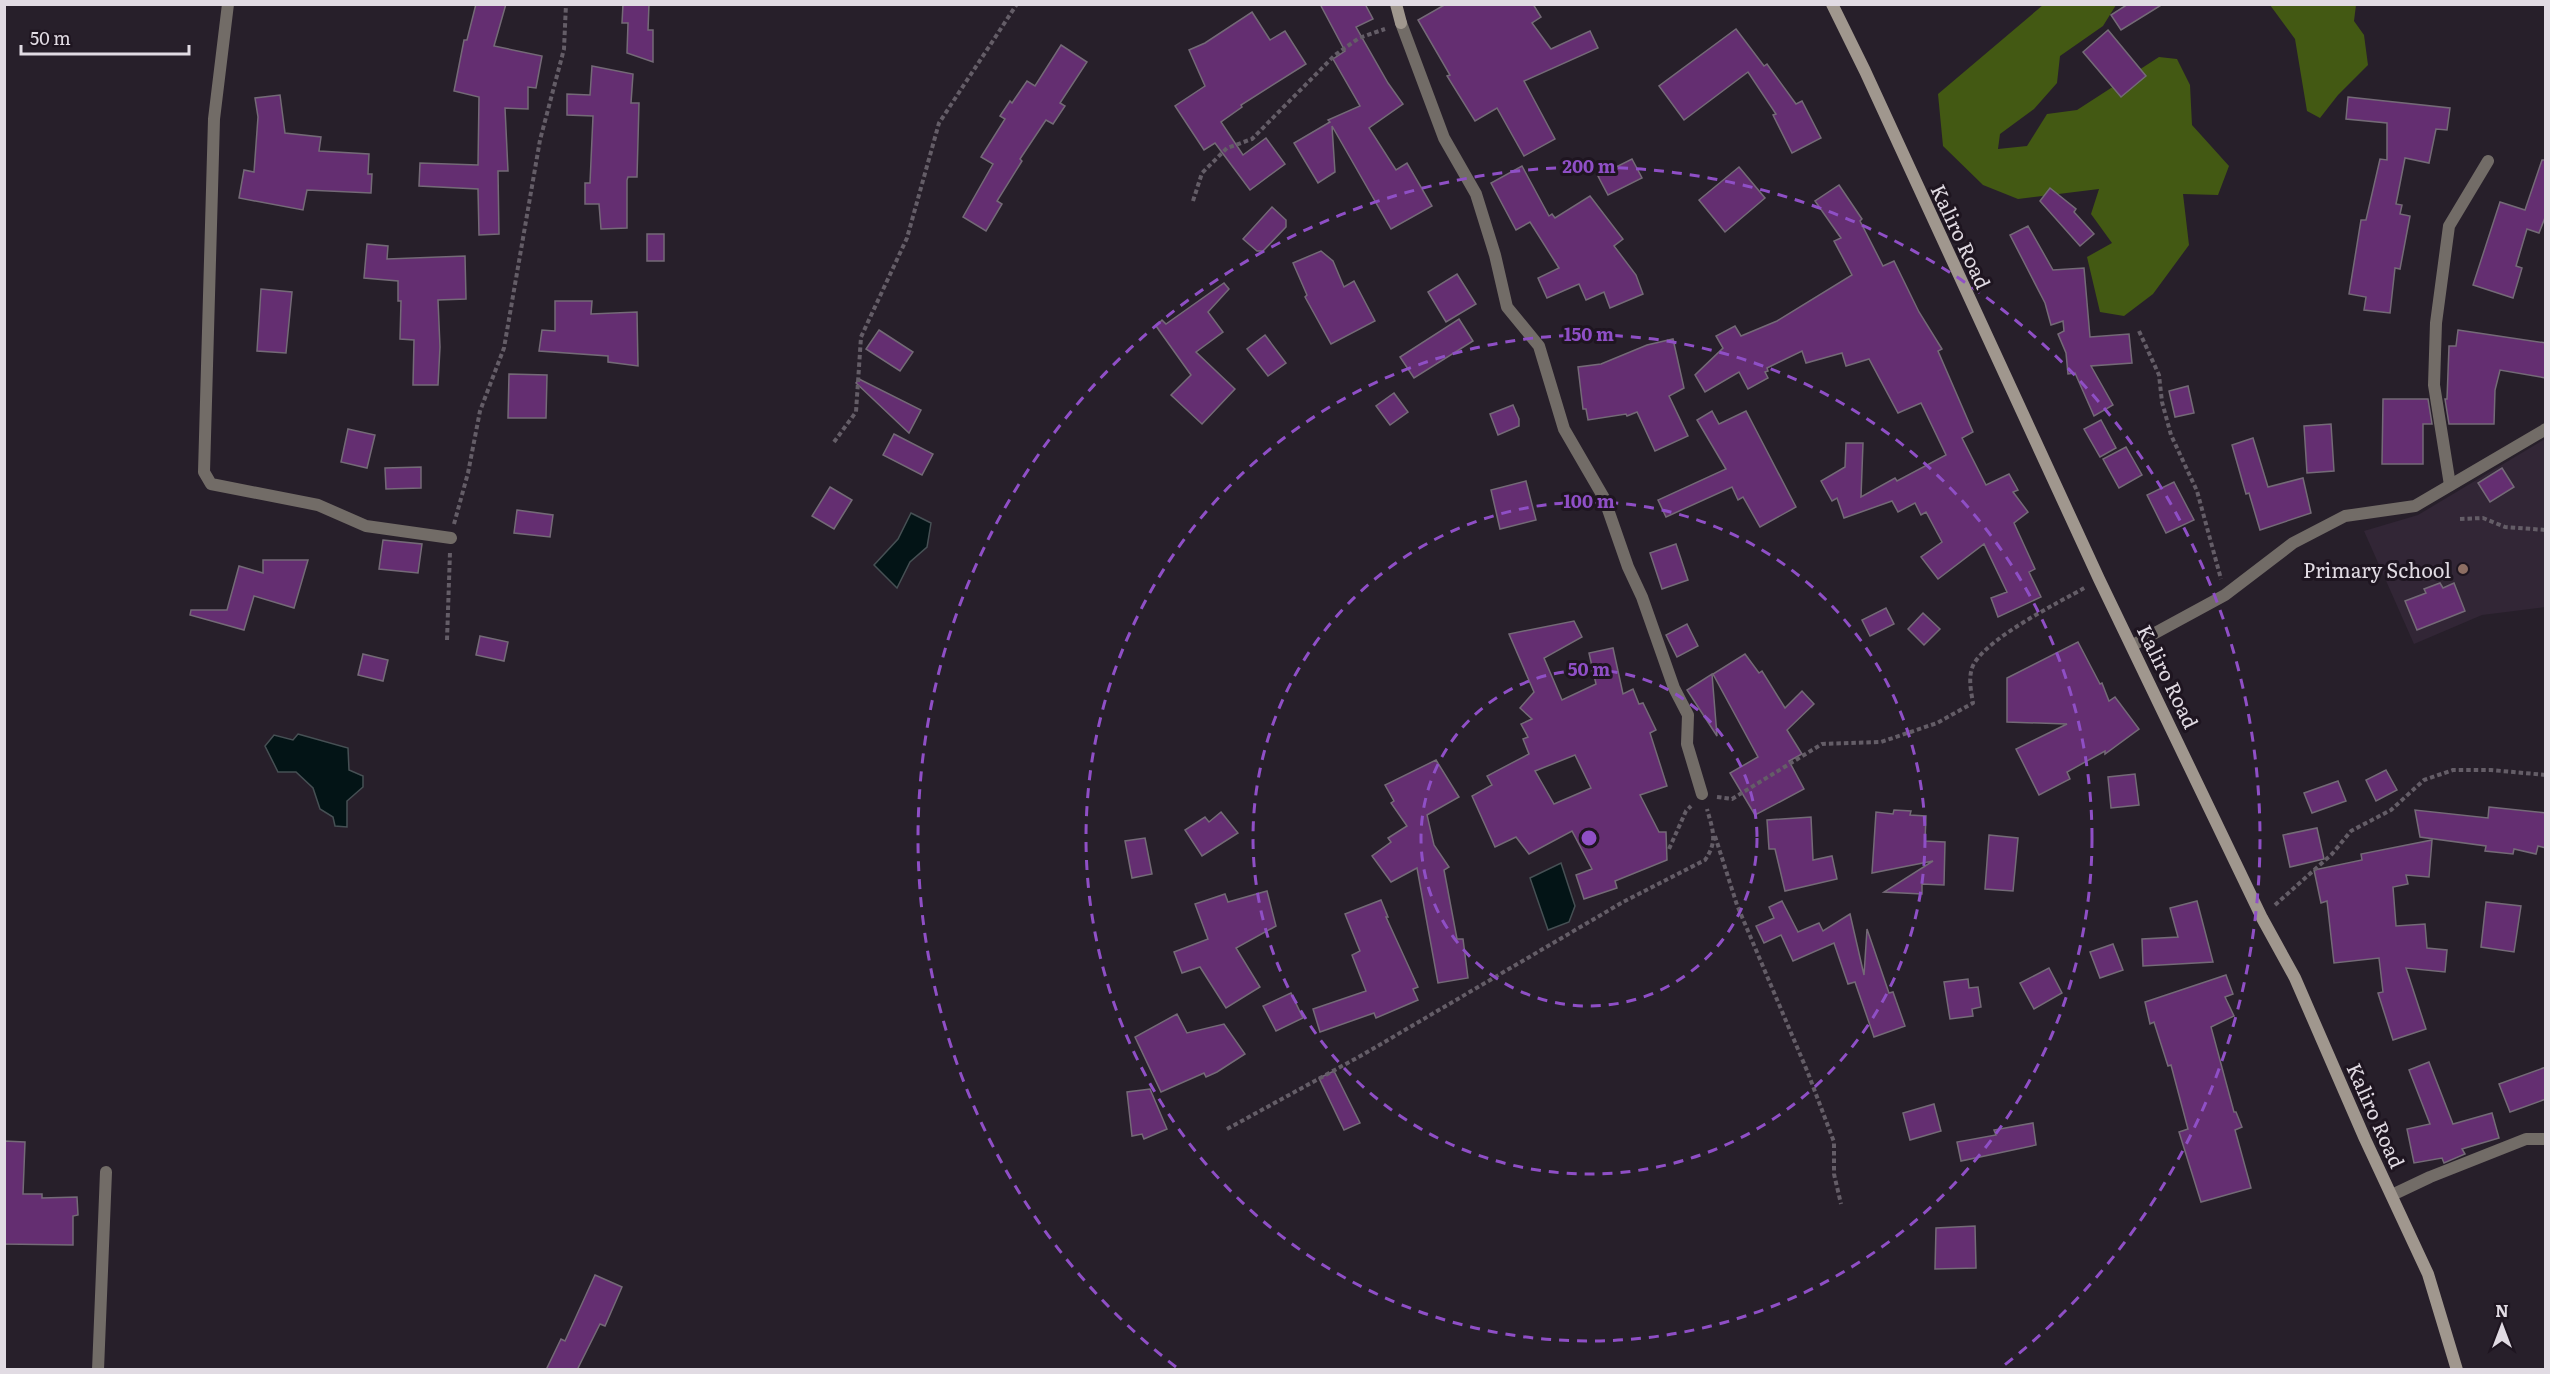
<svg xmlns="http://www.w3.org/2000/svg" width="2550" height="1374" viewBox="0 0 2550 1374" font-family="Literata,serif">
<style>
.built{fill:#322636}
.forest{fill:#435913}
.water{fill:#031416;stroke:#465054;stroke-width:1.5}
.building{fill:#642e71;stroke:#746a77;stroke-width:1.5;fill-rule:evenodd}
.lines{fill:none;stroke-linecap:round;stroke-linejoin:round}
.path{stroke:#645d67;stroke-width:4;stroke-dasharray:4.5 3;stroke-linecap:butt}
.street{stroke:#726c67;stroke-width:12}
.secondary{stroke:#a0978e;stroke-width:12}
.ring{fill:none;stroke:#8f4fc6;stroke-width:3;stroke-dasharray:10 8}
.education-dot{fill:#8d6e63;stroke:#1e1520;stroke-width:2}
.labels{text-anchor:middle;dominant-baseline:central;stroke-width:6;stroke-linejoin:round;paint-order:stroke}
.street-label{font-size:20px;fill:#e1dbe3;stroke:#1e1520}
.poi-label{font-size:20px;fill:#e1dbe3;stroke:#1e1520;text-anchor:end}
.centre{fill:#8f4fc6;stroke:#1e1520;stroke-width:3}
.ring-label{font-size:18px;text-anchor:middle;font-weight:bold;fill:#8f4fc6;stroke:#1e1520;stroke-width:6;stroke-linejoin:round;paint-order:stroke}
</style>
<rect width="100%" height="100%" fill="#271f2a"/>
<polygon class="built" points="2545,439 2545,607 2482,615 2414,644 2364,531 2418,515"/>
<g class="forest">
<polygon points="2043,5 2116,5 2103,26 2060,56 2057,83 2034,109 2000,134 1998,149 2027,146 2047,114 2077,110 2159,57 2177,59 2190,85 2192,125 2229,166 2218,195 2183,194 2189,245 2153,294 2124,316 2100,312 2087,257 2112,243 2091,214 2099,189 2018,199 1983,185 1943,146 1938,94"/>
<polygon points="2270,5 2356,5 2354,21 2364,35 2368,65 2338,95 2320,118 2307,111 2295,39"/>
</g>
<g class="water">
<polygon points="911,513 931,523 927,547 910,562 897,588 874,565 898,539"/>
<polygon points="298,734 348,748 349,770 363,776 363,787 347,801 347,827 335,826 333,817 320,809 313,788 296,772 278,772 265,746 274,735 293,740"/>
<polygon points="1561,863 1575,906 1569,922 1548,930 1530,878"/>
</g>
<g class="building">
<polygon points="476,4 506,4 494,46 542,56 536,88 528,87 528,109 505,108 508,171 498,171 499,234 479,235 478,189 419,186 420,163 478,165 479,97 454,91 464,40 467,40"/>
<polygon points="623,4 649,4 648,30 653,30 653,62 627,53 628,23 622,23"/>
<polygon points="1320,4 1365,4 1373,19 1356,27 1388,83 1403,104 1369,128 1396,170 1407,163 1432,206 1391,229 1332,126 1335,172 1318,183 1294,143 1330,122 1328,120 1360,106 1333,59 1345,51"/>
<polygon points="1446,4 1533,4 1541,17 1532,23 1551,49 1590,31 1598,48 1524,81 1555,139 1524,156 1497,108 1475,121 1447,76 1450,75 1418,20"/>
<polygon points="2128,4 2163,4 2121,30 2111,15"/>
<polygon points="1252,12 1270,40 1285,31 1306,64 1241,105 1242,107 1221,122 1243,155 1266,138 1285,164 1250,190 1215,143 1204,150 1175,106 1205,86 1189,50 1205,43"/>
<polygon points="1736,29 1764,66 1767,64 1796,104 1802,101 1821,138 1792,153 1773,115 1776,114 1748,72 1684,120 1659,86"/>
<polygon points="2108,30 2146,76 2121,97 2083,52"/>
<polygon points="1061,45 1087,62 1060,103 1065,106 1053,124 1046,120 1020,159 1022,161 997,201 1002,204 986,231 963,217 993,164 981,157 1005,119 1000,116 1010,101 1012,103 1027,81 1035,86"/>
<polygon points="592,66 633,74 631,103 639,103 637,177 628,177 627,180 627,228 601,229 599,204 585,204 585,183 590,183 593,116 567,115 567,94 590,95"/>
<polygon points="280,95 285,133 321,137 319,151 369,154 368,174 372,174 371,193 307,190 303,210 239,198 244,170 254,172 258,117 255,98"/>
<polygon points="2348,97 2450,108 2447,130 2436,129 2429,163 2405,158 2396,204 2402,205 2400,214 2410,216 2400,269 2395,268 2390,313 2364,310 2366,297 2349,294 2361,220 2366,220 2380,159 2387,160 2387,123 2346,119"/>
<polygon points="1632,159 1642,178 1608,195 1598,176"/>
<polygon points="2542,160 2546,160 2546,215 2539,233 2527,229 2516,266 2522,268 2513,298 2473,285 2500,202 2525,210"/>
<polygon points="1522,166 1549,216 1552,214 1555,218 1590,196 1623,239 1614,246 1636,275 1643,294 1610,308 1604,292 1586,300 1579,284 1547,298 1538,278 1559,268 1530,222 1516,230 1491,183"/>
<polygon points="1739,167 1765,198 1725,232 1699,200"/>
<polygon points="1839,185 1862,219 1860,221 1883,266 1894,261 1919,312 1942,349 1938,351 1973,432 1962,438 1986,485 2009,474 2018,490 2013,492 2028,512 2014,523 2035,569 2029,572 2041,597 1998,617 1991,598 2007,592 1984,544 1938,579 1921,557 1942,542 1926,512 1921,515 1915,503 1898,512 1892,501 1844,518 1837,498 1832,501 1821,481 1845,467 1846,443 1863,443 1861,497 1895,478 1897,481 1946,455 1921,403 1898,413 1869,359 1846,366 1842,353 1806,363 1802,351 1767,368 1768,371 1765,372 1768,378 1748,389 1739,372 1705,392 1695,375 1723,348 1716,336 1735,326 1741,336 1777,321 1852,275 1834,241 1841,238 1815,201"/>
<polygon points="2050,188 2076,209 2074,212 2094,234 2080,246 2040,201"/>
<polygon points="1272,207 1286,220 1286,227 1263,251 1257,251 1243,239"/>
<polygon points="2028,226 2053,270 2084,268 2090,337 2129,334 2132,363 2091,366 2113,405 2094,416 2075,373 2068,374 2066,353 2058,334 2064,331 2063,321 2051,325 2045,303 2010,235"/>
<rect x="647" y="234" width="17" height="27"/>
<polygon points="367,244 388,246 387,259 465,256 466,299 438,300 440,347 438,385 413,385 414,340 400,339 401,301 398,301 398,281 364,278"/>
<polygon points="1321,251 1333,261 1344,287 1354,281 1375,321 1331,344 1305,297 1307,295 1293,263"/>
<polygon points="1457,274 1476,304 1446,322 1428,292"/>
<polygon points="1224,283 1229,289 1208,312 1223,332 1196,352 1235,389 1202,424 1171,395 1191,375 1156,326 1162,320 1166,324"/>
<polygon points="261,289 292,292 286,353 257,351"/>
<polygon points="555,301 592,301 591,314 637,312 638,366 608,362 608,356 539,351 542,330 555,331"/>
<polygon points="1459,319 1473,341 1414,378 1400,357"/>
<polygon points="879,330 913,352 900,371 866,349"/>
<polygon points="2458,330 2546,343 2546,378 2500,370 2495,390 2494,424 2449,424 2445,399 2447,399 2449,346 2456,346"/>
<polygon points="1265,335 1286,363 1268,376 1247,349"/>
<polygon points="1673,339 1684,388 1669,396 1688,436 1655,451 1637,412 1627,416 1626,414 1588,420 1586,409 1583,409 1578,367 1601,364 1647,345"/>
<polygon points="509,374 547,375 546,418 508,418"/>
<polygon points="859,379 921,410 909,433 856,383"/>
<polygon points="2188,386 2194,413 2175,417 2169,391"/>
<polygon points="1394,393 1408,412 1390,425 1376,406"/>
<polygon points="2383,399 2428,399 2432,424 2423,424 2423,464 2382,464"/>
<polygon points="1513,405 1519,419 1519,426 1498,435 1490,414"/>
<polygon points="1712,411 1719,424 1746,411 1796,507 1760,527 1743,497 1738,500 1732,487 1666,517 1658,500 1726,469 1697,420"/>
<polygon points="2101,420 2116,448 2100,457 2084,429"/>
<polygon points="2331,424 2334,471 2307,473 2304,426"/>
<polygon points="348,429 375,435 367,468 341,462"/>
<polygon points="894,434 933,454 922,475 883,455"/>
<polygon points="2253,438 2268,487 2303,478 2311,513 2260,530 2249,493 2246,494 2232,445"/>
<polygon points="2126,447 2142,475 2119,488 2103,459"/>
<polygon points="421,467 421,488 386,489 385,468"/>
<polygon points="2502,468 2514,487 2490,502 2478,483"/>
<polygon points="1526,481 1536,520 1500,529 1491,490"/>
<polygon points="2174,482 2194,520 2166,533 2147,495"/>
<polygon points="830,487 852,500 834,529 812,516"/>
<polygon points="517,510 553,515 550,537 514,533"/>
<polygon points="383,540 422,544 418,573 379,569"/>
<polygon points="1676,544 1688,580 1662,589 1650,553"/>
<polygon points="263,560 308,560 294,608 254,596 244,630 190,615 191,610 227,610 239,566 263,573"/>
<polygon points="2440,583 2443,588 2454,583 2465,611 2417,630 2405,601 2426,593 2424,589"/>
<polygon points="1886,608 1894,624 1870,636 1862,620"/>
<polygon points="1923,613 1940,629 1924,645 1908,629"/>
<path d="M1574,621L1582,637L1544,658L1562,700L1596,684L1589,653L1613,648L1623,694L1633,689L1639,704L1643,703L1656,730L1650,733L1667,786L1640,795L1659,832H1666L1667,860L1615,881L1617,888L1584,899L1576,875L1592,869L1572,831L1529,854L1516,837L1495,847L1472,796L1492,785L1487,776L1529,754L1523,739L1528,737L1521,724L1532,719L1520,708L1534,692L1509,634ZM1575,755L1591,788L1554,804L1535,771Z"/>
<polygon points="1687,624 1698,646 1677,657 1666,635"/>
<polygon points="480,636 508,642 504,661 476,655"/>
<polygon points="2078,642 2100,684 2102,683 2109,701 2115,697 2139,729 2105,754 2105,751 2067,772 2070,779 2039,795 2016,749 2067,724 2007,722 2007,678"/>
<polygon points="363,654 388,660 383,681 358,675"/>
<polygon points="1745,654 1759,673 1762,671 1785,708 1802,691 1814,704 1787,730 1802,754 1789,761 1804,789 1755,815 1730,773 1758,757 1713,674"/>
<polygon points="1712,674 1717,736 1687,690"/>
<polygon points="1436,760 1459,797 1427,815 1434,845 1449,867 1444,870 1457,939 1463,939 1468,978 1438,983 1417,868 1391,882 1372,856 1391,842 1388,838 1407,826 1391,803 1394,801 1385,785"/>
<polygon points="2386,770 2397,790 2376,801 2366,780"/>
<polygon points="2135,774 2139,805 2111,808 2108,777"/>
<polygon points="2338,781 2346,801 2312,813 2304,793"/>
<polygon points="2489,807 2546,813 2546,848 2538,846 2536,854 2514,849 2513,854 2485,851 2486,846 2420,837 2415,810 2488,818"/>
<polygon points="1894,810 1911,811 1910,815 1926,816 1925,841 1945,842 1944,885 1922,884 1922,894 1884,892 1933,861 1872,873 1876,812 1893,814"/>
<polygon points="1221,812 1238,833 1202,856 1185,830 1205,817 1209,822"/>
<polygon points="1811,817 1813,860 1832,856 1837,879 1785,891 1775,849 1769,849 1767,820"/>
<polygon points="2317,828 2324,859 2290,867 2283,835"/>
<polygon points="1989,835 2018,838 2013,891 1985,889"/>
<polygon points="1145,838 1152,874 1132,878 1125,841"/>
<polygon points="2432,840 2429,877 2406,875 2408,884 2393,887 2396,926 2425,924 2427,948 2447,950 2445,972 2406,968 2426,1029 2393,1040 2378,993 2383,992 2379,958 2334,963 2327,901 2321,903 2314,870 2362,860 2361,854"/>
<polygon points="1267,891 1276,926 1236,948 1260,987 1226,1008 1200,967 1182,973 1174,952 1208,939 1195,904 1225,894 1228,902"/>
<polygon points="1381,900 1388,917 1386,917 1418,987 1413,989 1418,1000 1376,1018 1374,1013 1320,1032 1313,1009 1366,991 1352,955 1360,951 1345,914"/>
<polygon points="1782,901 1798,932 1819,923 1823,931 1850,914 1864,975 1867,929 1889,993 1893,992 1905,1026 1874,1037 1855,982 1848,984 1834,943 1793,961 1781,935 1764,943 1756,926 1774,918 1769,907"/>
<polygon points="2197,901 2213,962 2143,966 2142,939 2178,937 2170,908"/>
<polygon points="2486,902 2521,906 2514,952 2481,947"/>
<polygon points="2113,944 2123,970 2100,978 2090,952"/>
<polygon points="2049,968 2062,993 2034,1009 2020,983"/>
<polygon points="2226,975 2233,994 2225,997 2234,1016 2211,1027 2234,1112 2236,1112 2242,1127 2235,1130 2251,1188 2201,1202 2179,1132 2188,1129 2171,1065 2168,1066 2154,1022 2150,1024 2145,1002"/>
<polygon points="1968,979 1969,988 1978,987 1981,1007 1972,1009 1973,1016 1950,1019 1944,982"/>
<polygon points="1291,993 1303,1018 1276,1031 1263,1006"/>
<polygon points="1177,1014 1187,1033 1224,1024 1245,1054 1217,1072 1206,1077 1204,1073 1161,1092 1135,1037"/>
<polygon points="2429,1062 2453,1124 2492,1113 2499,1138 2462,1149 2465,1154 2444,1163 2442,1158 2414,1163 2407,1129 2430,1124 2409,1070"/>
<polygon points="2546,1067 2546,1099 2510,1112 2499,1084"/>
<polygon points="1334,1071 1360,1123 1344,1130 1319,1078"/>
<polygon points="1150,1089 1167,1129 1144,1139 1142,1134 1132,1136 1127,1092"/>
<polygon points="1934,1104 1941,1131 1910,1140 1903,1113"/>
<polygon points="2033,1123 2036,1145 1961,1161 1957,1142 1996,1135 1994,1130"/>
<polygon points="4,1141 25,1142 23,1194 42,1194 42,1198 77,1197 78,1215 73,1216 73,1245 4,1244"/>
<polygon points="1975,1226 1976,1268 1935,1269 1936,1228"/>
<polygon points="595,1275 622,1287 605,1326 600,1324 577,1370 546,1370 561,1339 565,1341"/>
</g>
<g class="lines">
<g class="path">
<polyline points="1193,201 1202,173 1227,148 1252,139 1335,55 1359,38 1385,29"/>
<polyline points="2139,331 2159,375 2162,402 2171,435 2197,491 2221,579"/>
<polyline points="834,442 856,412 861,337 907,238 939,123 1017,4"/>
<polyline points="2460,519 2483,518 2505,527 2546,530"/>
<polyline points="454,524 468,473 480,411 504,348 540,140 564,49 566,4"/>
<polyline points="447,640 450,552"/>
<path d="M1717,797L1732,799L1822,744L1881,742L1937,723L1973,703C1971,691 1967,674 1975,662C1993,635 2056,604 2086,587"/>
<polyline points="1715,836 1737,905 1808,1073 1834,1142 1834,1174 1841,1204"/>
<polyline points="1669,849 1686,811 1691,806"/>
<polyline points="2275,905 2332,854 2351,831 2391,810 2424,780 2453,770 2491,770 2546,775"/>
<path d="M1227,1129L1364,1054L1623,902L1705,860C1718,841 1713,831 1707,809"/>
</g>
<g class="street">
<polyline points="228,4 214,119 204,472 211,484 318,505 366,526 451,538"/>
<polyline points="1401,23 1444,138 1476,194 1495,255 1507,307 1539,346 1564,429 1604,498 1628,567 1642,597 1674,688 1688,715 1687,744 1702,794"/>
<polyline points="2450,485 2434,385 2436,323 2449,226 2488,161"/>
<polyline points="2133,645 2225,595 2293,543 2345,516 2415,506 2546,429"/>
<polyline points="2392,1195 2430,1177 2526,1139 2546,1139"/>
<polyline points="98,1370 106,1172"/>
</g>
<g class="secondary">
<polyline points="1396,4 1401,23"/>
<polyline points="1832,4 1865,71 2099,579 2262,918 2295,978 2365,1139 2428,1274 2457,1370"/>
</g>
</g>
<g class="ring">
<circle cx="1589" cy="838" r="168"/>
<circle cx="1589" cy="838" r="336"/>
<circle cx="1589" cy="838" r="503"/>
<path d="M1176 1367A671 671 0 1 1 2002 1367"/>
</g>
<circle class="education-dot" cx="2463" cy="569" r="6"/>
<g class="labels">
<g class="street-label">
<text transform="translate(1962 236) rotate(65)">Kaliro Road</text>
<text transform="translate(2169 676) rotate(64)">Kaliro Road</text>
<text transform="translate(2377 1115) rotate(66)">Kaliro Road</text>
</g>
<g class="poi-label">
<text x="2451" y="569">Primary School</text>
</g>
</g>
<circle cx="1589" cy="838" r="9" class="centre"/>
<g class="ring-label">
<text x="1589" y="173">200 m</text>
<text x="1589" y="341">150 m</text>
<text x="1589" y="508">100 m</text>
<text x="1589" y="676">50 m</text>
</g>
<rect width="2550" height="1374" fill="none" stroke="#e1dbe3" stroke-width="12"/>
<g transform="translate(2502 1326)" stroke="#1e1520" stroke-width="4.5" paint-order="stroke">
<path d="M0-4.5L10 22L0 15L-10 22Z" fill="#e1dbe3"/>
<text y="-9" font-size="16" font-weight="bold" text-anchor="middle" fill="#e1dbe3">N</text>
</g>
<path d="M21 45v9h168v-9" fill="none" stroke="#e1dbe3" stroke-width="3"/>
<text x="30" y="45" font-size="18" fill="#e1dbe3" stroke="#1e1520" stroke-width="4.5" paint-order="stroke">50 m</text>
</svg>
